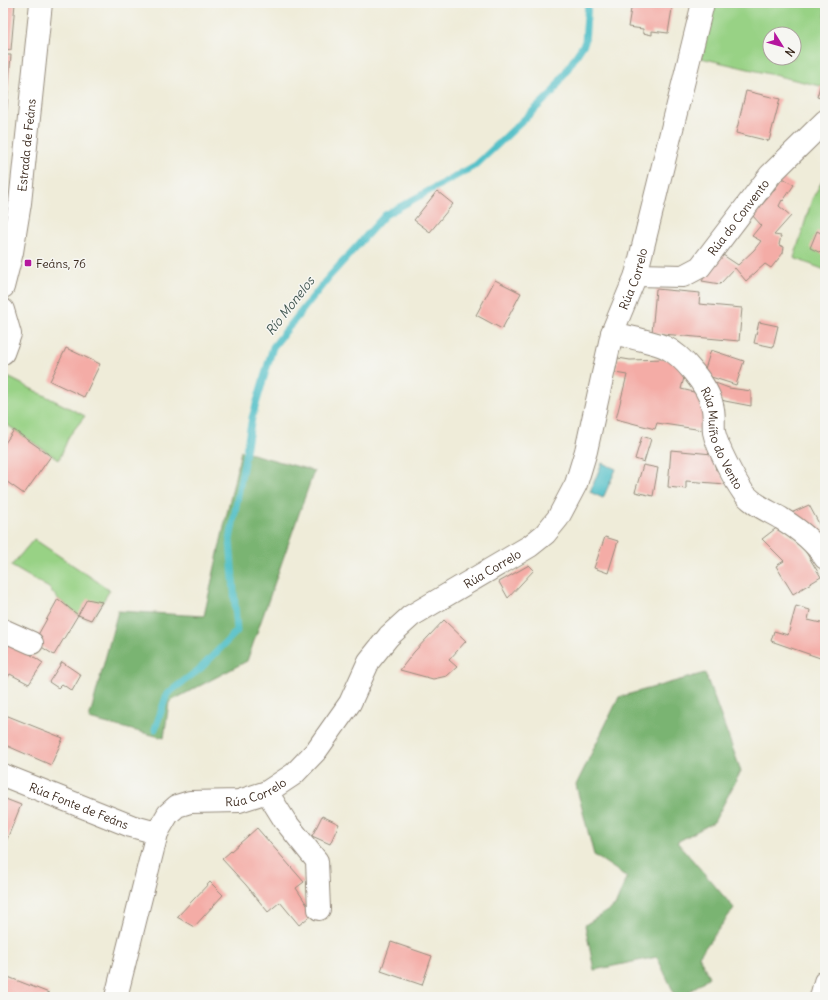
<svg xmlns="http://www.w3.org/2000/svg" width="828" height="1000" viewBox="0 0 828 1000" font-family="Delius,sans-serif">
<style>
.green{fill:#98d285;stroke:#6a7e52;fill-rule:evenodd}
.forest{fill:#7ab472;stroke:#5a6f48}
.water{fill:#51bfc7;stroke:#467472}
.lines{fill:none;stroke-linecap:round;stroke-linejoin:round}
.stream{stroke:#51bfc7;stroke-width:7}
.building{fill:#f4aca6}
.minor-casing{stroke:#958b7c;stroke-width:24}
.minor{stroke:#fff;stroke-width:22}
.poi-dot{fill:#b5179e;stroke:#f6f6f2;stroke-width:1.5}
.labels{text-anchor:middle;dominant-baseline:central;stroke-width:3;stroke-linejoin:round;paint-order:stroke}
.street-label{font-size:12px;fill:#3b2a1e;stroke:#f6f6f2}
.poi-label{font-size:12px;fill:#3b2a1e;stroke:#f6f6f2;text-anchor:start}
.water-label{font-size:13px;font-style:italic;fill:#425751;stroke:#f6f6f2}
</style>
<rect width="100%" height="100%" fill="#f6f6f2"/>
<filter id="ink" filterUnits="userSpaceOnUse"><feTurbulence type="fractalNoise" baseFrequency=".025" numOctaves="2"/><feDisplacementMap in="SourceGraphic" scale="8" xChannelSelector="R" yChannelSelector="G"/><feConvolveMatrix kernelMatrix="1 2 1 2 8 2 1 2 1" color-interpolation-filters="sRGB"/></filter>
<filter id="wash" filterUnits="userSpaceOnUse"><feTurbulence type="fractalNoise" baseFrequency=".012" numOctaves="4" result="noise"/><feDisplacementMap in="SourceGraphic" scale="16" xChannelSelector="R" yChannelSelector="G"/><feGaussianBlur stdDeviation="0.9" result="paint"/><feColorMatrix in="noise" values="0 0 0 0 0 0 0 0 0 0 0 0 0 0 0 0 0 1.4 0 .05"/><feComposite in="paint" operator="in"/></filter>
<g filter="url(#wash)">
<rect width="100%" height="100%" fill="#efecd9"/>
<g class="green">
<path d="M711,3H825V87L701,58ZM770,34H794V58H770Z"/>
<polygon points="825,176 825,270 794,258 812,199"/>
<polygon points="6,376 85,416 69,436 59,460 3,422 3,383"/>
<polygon points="34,539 110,590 91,620 78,615 58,599 49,588 11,566"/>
</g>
<g class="forest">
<polygon points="241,451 314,471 247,661 169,702 164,738 89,719 118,611 204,616"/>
<polygon points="705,673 741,771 714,822 677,842 734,908 699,956 709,977 682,997 676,997 657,957 594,970 585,925 615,906 627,877 594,855 576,785 619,697"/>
</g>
<polygon class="water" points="602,463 616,469 603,498 590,492"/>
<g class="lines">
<polyline class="stream" points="155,729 167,694 201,668 237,631 230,540 252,418 273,347 328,278 385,215 476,165 552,93 585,42 588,3"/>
</g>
<g id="blocks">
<g class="building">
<polygon points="3,3 15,3 11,50 3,49"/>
<polygon points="632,3 673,3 668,33 652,31 652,35 643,33 643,29 628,27"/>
<polygon points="3,55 11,55 6,118 3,118"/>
<polygon points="820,86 825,87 825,99 817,97"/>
<polygon points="746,91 780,99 769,141 736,133"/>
<polygon points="783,178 794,185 783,201 782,200 779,206 791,216 774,235 781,236 779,245 784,247 783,253 771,268 765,264 746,281 735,268 720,284 702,281 720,253 738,265 754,250 761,241 752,236 761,225 752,215 769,197"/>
<polygon points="437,191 453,204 430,232 414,220"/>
<polygon points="817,231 825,235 825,255 810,248"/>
<polygon points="495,280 521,293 502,329 476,315"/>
<polygon points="656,289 700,293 699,304 742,308 739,341 652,333"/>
<polygon points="759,322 778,326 773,347 754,343"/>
<polygon points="66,348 100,364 84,397 50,381"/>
<polygon points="711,350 744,361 736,385 708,376 704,372"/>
<polygon points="618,358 630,360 664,359 676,361 685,374 681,389 702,394 709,431 657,423 655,429 616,419 627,375 615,373"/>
<polygon points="710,381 729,388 751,391 751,406 725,401 716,398"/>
<polygon points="14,430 51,456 24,494 3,479 3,446"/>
<polygon points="642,436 651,439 644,462 635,459"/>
<polygon points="671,450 712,454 716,470 720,470 726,484 686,481 686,489 668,487"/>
<polygon points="643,465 658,468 653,496 635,492"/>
<polygon points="809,505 824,533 813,536 791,513"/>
<polygon points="779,526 804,549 821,577 793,594 776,566 784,561 762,539"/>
<polygon points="605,537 618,541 608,573 594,568"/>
<polygon points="529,565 534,570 508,598 499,582"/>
<polygon points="58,599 78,615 54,655 34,642"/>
<polygon points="87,599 102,602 91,620 78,615"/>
<polygon points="796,606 810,610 808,620 825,624 825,651 823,659 771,641 774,631 788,635"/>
<polygon points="444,620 466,641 449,660 457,667 447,676 433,679 400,670 414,652"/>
<polygon points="3,639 21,648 43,663 29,684 10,674 3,684"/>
<polygon points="62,662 81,675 72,691 62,684 58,688 49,682"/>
<polygon points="3,714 63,738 51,765 3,744"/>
<polygon points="3,798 21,805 3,849"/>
<polygon points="322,816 339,824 330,844 312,836"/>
<polygon points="257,828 304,882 296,888 313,914 299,925 280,902 268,912 246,885 222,859"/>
<polygon points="210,882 223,895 194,927 177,917"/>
<polygon points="391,942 432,956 422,985 381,971"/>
<polygon points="3,975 49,993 45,997 3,997"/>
</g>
</g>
</g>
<g filter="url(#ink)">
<use href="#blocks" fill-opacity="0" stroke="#958b7c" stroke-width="1"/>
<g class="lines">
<g class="minor-casing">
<g id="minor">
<path id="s1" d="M636,275L683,276L700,267L770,175L825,121"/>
<path id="s2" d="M3,287L12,252L20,203L41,3"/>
<polyline points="3,310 10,334 3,353"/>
<path id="s3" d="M612,333C629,337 650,341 665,347C682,355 708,386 712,405C715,414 713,423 714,432C717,447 734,479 743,492C753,505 769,511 782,519C798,529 815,542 825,558"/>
<polyline points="3,630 32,643"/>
<path id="s4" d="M3,775L131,826L157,833"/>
<polyline points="267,792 285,821 317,861 319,909"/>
<path id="s5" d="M116,997L157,833L168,814L177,806L190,802L239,801L267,792L294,774L316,751L350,703L369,661L389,636L411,616L530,546L545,534L558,518L576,484L586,451L612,333L636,275L703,3"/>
<polyline points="821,997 825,982"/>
</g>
</g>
<use href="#minor" class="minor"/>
</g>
</g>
<rect class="poi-dot" x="24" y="259" width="8" height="8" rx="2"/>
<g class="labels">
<g class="street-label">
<text stroke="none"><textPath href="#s2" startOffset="144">Estrada de Feáns</textPath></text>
<text stroke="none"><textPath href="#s1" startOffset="129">Rúa do Convento</textPath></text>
<text stroke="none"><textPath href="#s5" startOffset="956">Rúa Correlo</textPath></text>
<text stroke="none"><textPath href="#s3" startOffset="166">Rúa Muíño do Vento</textPath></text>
<text stroke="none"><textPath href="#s5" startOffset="620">Rúa Correlo</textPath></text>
<text stroke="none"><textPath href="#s5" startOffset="284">Rúa Correlo</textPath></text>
<text stroke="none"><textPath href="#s4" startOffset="82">Rúa Fonte de Feáns</textPath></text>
</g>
<g class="poi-label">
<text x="36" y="263">Feáns, 76</text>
</g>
<g class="water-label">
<text transform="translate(290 306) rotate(-52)">Río Monelos</text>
</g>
</g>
<rect width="828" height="1000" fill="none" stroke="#f6f6f2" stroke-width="16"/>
<g transform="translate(782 46) rotate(127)"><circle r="19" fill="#f6f6f2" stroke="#aba49d"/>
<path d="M0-3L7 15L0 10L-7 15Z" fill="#b5179e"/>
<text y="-6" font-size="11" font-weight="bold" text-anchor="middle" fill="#3b2a1e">N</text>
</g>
</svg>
